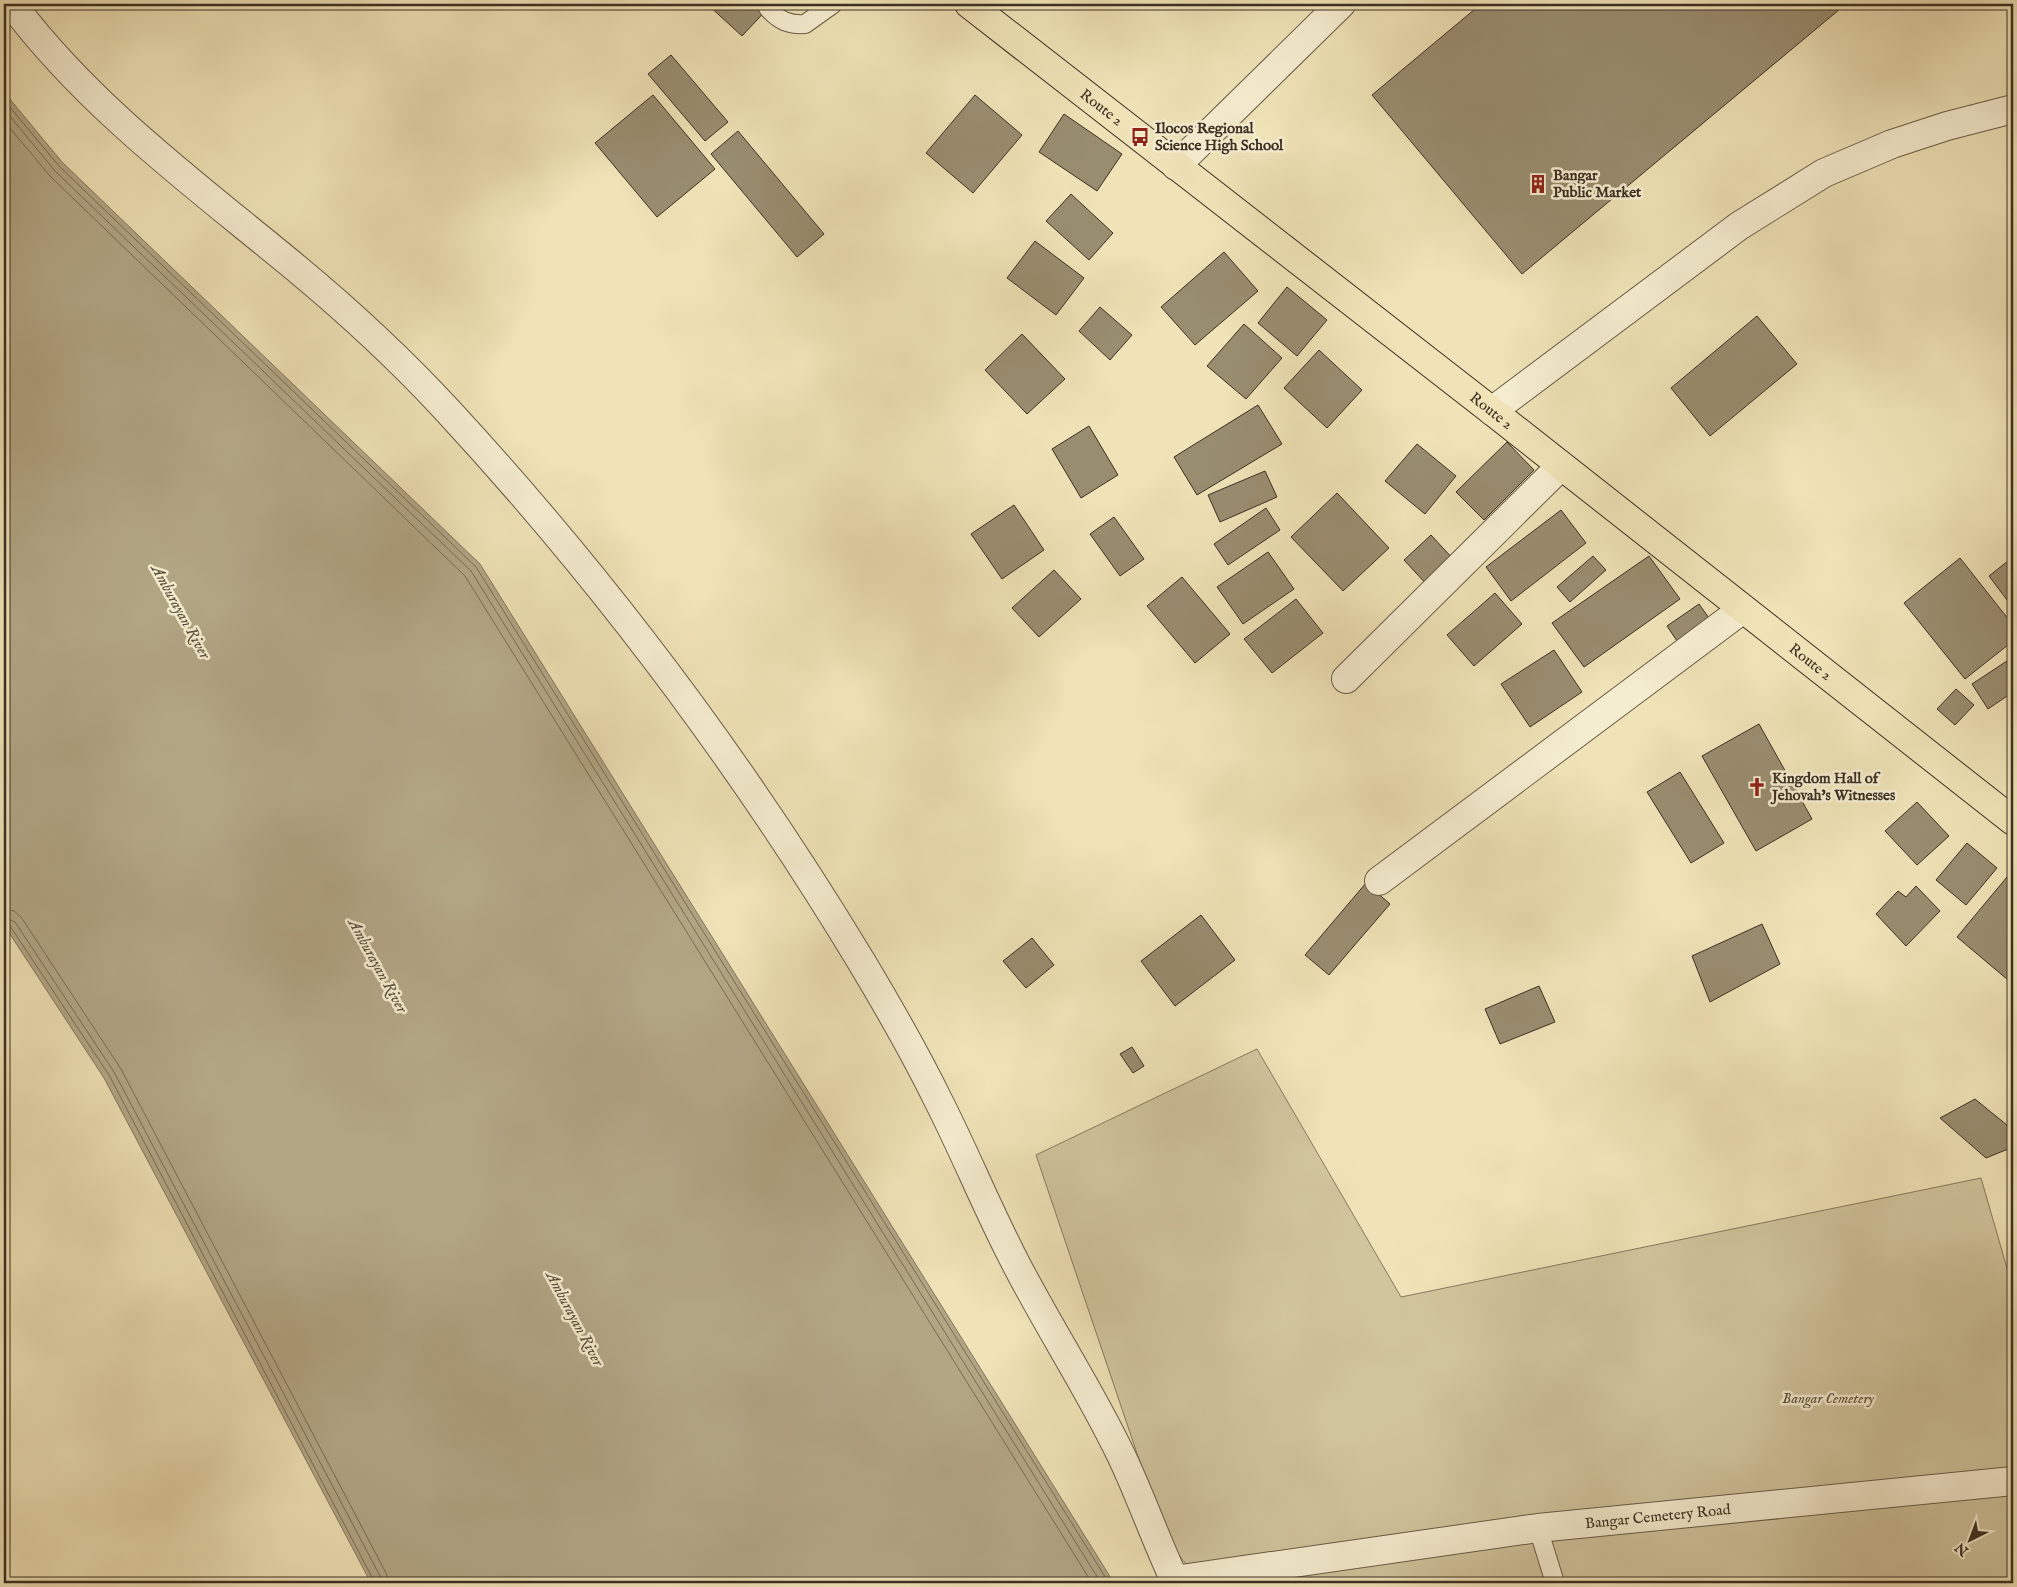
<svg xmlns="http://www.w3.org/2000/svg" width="2017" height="1587" viewBox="0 0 2017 1587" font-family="'IM FELL English',serif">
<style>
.green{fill:#d1c59e;stroke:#867a60}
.water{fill:#b2a685;stroke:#83775e}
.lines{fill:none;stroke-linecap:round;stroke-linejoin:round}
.shore{stroke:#776b54;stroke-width:1}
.building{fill:#998d70;stroke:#3c3023}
.lane-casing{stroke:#695d48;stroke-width:20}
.street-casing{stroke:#695d48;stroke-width:30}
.highway-casing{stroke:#3c3023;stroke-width:30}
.lane{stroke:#f5edd0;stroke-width:18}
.street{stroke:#f5edd0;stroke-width:28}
.highway{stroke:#efe3b7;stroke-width:28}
.labels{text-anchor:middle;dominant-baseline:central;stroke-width:5;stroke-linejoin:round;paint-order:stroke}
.street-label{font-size:15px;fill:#3c3023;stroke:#f5edd0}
.poi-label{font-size:15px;font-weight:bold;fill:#3c3023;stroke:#f5edd0;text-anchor:start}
.park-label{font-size:15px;font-style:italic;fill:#5a4e3c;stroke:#f5edd0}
.water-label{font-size:16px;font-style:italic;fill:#5a4e3c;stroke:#f5edd0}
</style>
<rect width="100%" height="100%" fill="#efe3b7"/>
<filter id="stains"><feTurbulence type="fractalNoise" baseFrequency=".004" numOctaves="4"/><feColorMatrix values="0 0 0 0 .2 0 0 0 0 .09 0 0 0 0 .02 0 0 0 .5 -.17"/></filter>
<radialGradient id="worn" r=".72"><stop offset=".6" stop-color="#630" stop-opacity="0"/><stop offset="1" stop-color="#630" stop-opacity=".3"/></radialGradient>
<polygon class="green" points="1257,1049 1401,1297 1981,1178 2013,1289 2013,1583 1201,1583 1166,1539 1036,1155"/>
<polygon class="water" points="4,92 62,162 480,564 1114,1583 371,1583 104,1078 4,925"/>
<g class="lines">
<g class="shore">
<polyline points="4,100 59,166 476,567 1109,1583"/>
<polyline points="4,109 55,171 471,571 1101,1583"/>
<polyline points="4,121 50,176 465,576 1092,1583"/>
<polyline points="4,909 14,911 21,917 121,1069 386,1573 389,1583"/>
<polyline points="4,917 15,922 114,1072 380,1576 381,1583"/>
<polyline points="4,923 10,926 109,1075 375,1583"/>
</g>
</g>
<g class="building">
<polygon points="707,4 772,4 742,36"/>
<polygon points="1481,4 1846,4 1522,274 1372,95"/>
<polygon points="671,55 728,122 705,141 648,74"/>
<polygon points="653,95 715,169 657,217 595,143"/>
<polygon points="975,95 1022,135 973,193 926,153"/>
<polygon points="1064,114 1122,154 1097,191 1039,152"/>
<polygon points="738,131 824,234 797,257 711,154"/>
<polygon points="1071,194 1113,233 1089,260 1046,221"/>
<polygon points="1035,241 1084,278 1056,315 1007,278"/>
<polygon points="1224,252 1258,291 1195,345 1161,307"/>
<polygon points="1287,287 1327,320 1297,356 1258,323"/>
<polygon points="1100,307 1132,335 1110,360 1079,331"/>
<polygon points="1757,316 1797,364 1710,436 1671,388"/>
<polygon points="1244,324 1282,358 1246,399 1207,366"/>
<polygon points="1022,334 1065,379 1027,414 985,370"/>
<polygon points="1319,350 1362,390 1327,428 1284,388"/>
<polygon points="1258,405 1282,444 1197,495 1174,457"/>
<polygon points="1089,426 1118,475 1081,498 1052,449"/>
<polygon points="1507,442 1534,470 1484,520 1456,492"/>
<polygon points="1417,444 1456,476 1425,514 1385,481"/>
<polygon points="1265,471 1277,497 1220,522 1208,495"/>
<polygon points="1337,493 1389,548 1343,591 1291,537"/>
<polygon points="1014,505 1044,550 1002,579 971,534"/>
<polygon points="1266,508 1280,530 1228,565 1214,544"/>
<polygon points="1561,510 1586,543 1511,601 1486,567"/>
<polygon points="1114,517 1144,559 1120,576 1090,534"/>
<polygon points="1431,535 1455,561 1428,586 1404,560"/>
<polygon points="1268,552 1294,589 1243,624 1217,587"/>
<polygon points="1593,556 1606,570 1570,602 1557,587"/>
<polygon points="1649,556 1680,599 1584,667 1552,623"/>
<polygon points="2013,557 2013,608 1989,576"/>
<polygon points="1960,558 2013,625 2013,641 1965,679 1904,603"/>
<polygon points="1054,570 1081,599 1039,637 1012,608"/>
<polygon points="1182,577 1230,634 1195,663 1147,606"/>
<polygon points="1495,593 1522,624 1474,666 1447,635"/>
<polygon points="1296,599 1323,633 1272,673 1244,639"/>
<polygon points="1699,604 1716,628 1683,650 1667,626"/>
<polygon points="1554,650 1582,692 1530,727 1501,684"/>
<polygon points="2013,657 2013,692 1988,709 1972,684"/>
<polygon points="1956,689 1974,705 1955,725 1937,709"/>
<polygon points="1759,724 1812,819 1756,851 1702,756"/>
<polygon points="1680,772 1724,843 1691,863 1647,792"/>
<polygon points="1917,802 1949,836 1917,865 1885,831"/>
<polygon points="1967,843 1997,868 1966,905 1936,880"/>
<polygon points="2012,871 2013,974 2008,980 1957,937"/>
<polygon points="1366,883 1390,904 1329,975 1305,955"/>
<polygon points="1916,886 1940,911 1906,946 1876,914 1898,891 1906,897"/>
<polygon points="1201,915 1235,960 1175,1006 1141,961"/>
<polygon points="1762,924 1780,964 1710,1002 1692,956"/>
<polygon points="1032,938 1054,965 1026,988 1003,961"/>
<polygon points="1539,986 1555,1022 1500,1044 1485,1009"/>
<polygon points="1132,1047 1144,1066 1133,1073 1120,1054"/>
<polygon points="1975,1099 2013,1130 2013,1147 1986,1158 1940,1118"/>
</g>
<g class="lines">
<g class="lane-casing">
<g id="lane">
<path d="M768,8C779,21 789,25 805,24L833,4"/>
<polyline points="1538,1528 1555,1583"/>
</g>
</g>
<g class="street-casing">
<g id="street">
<path d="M12,4C90,108 197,186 296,268C349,312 401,360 448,411C604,580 742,764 861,961C888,1006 915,1053 938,1100C964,1151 985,1203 1011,1254C1045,1322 1088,1386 1121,1455C1141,1497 1156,1541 1176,1583"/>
<polyline points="1176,166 1341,4"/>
<polyline points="1492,411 1739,226 1824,173 1892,144 1947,126 2013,109"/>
<polyline points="1346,679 1561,466"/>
<polyline points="1379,881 1743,609"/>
<path id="s1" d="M1174,1580L1538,1528L2013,1481"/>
</g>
</g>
<g class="highway-casing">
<g id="highway">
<path id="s2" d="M969,4L1492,411L2013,821"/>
</g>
</g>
<use href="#lane" class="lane"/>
<use href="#street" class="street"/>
<use href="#highway" class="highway"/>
</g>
<defs>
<g id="bus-bare" transform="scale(1.5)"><path d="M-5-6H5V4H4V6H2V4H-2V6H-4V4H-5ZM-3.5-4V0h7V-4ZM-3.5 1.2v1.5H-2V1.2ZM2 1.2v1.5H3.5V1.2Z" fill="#8f2418" stroke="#f5edd0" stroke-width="2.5" paint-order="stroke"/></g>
<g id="building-bare" transform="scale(1.5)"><path d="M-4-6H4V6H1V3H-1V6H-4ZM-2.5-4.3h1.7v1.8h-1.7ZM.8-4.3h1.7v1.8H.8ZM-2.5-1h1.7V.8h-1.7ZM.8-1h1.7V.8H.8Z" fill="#8f2418" stroke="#f5edd0" stroke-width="2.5" paint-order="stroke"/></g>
<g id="church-bare" transform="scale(1.5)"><path d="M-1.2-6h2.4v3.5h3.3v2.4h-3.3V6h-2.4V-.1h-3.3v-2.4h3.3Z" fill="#8f2418" stroke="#f5edd0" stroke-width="2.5" paint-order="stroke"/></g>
</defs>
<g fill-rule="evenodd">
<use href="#bus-bare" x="1140" y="137"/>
<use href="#building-bare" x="1538" y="184"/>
<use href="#church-bare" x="1757" y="787"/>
</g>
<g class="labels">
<g class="street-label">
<text stroke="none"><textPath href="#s2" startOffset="168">Route 2</textPath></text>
<text stroke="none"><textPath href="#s2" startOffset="662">Route 2</textPath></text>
<text stroke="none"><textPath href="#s2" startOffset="1068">Route 2</textPath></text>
<text stroke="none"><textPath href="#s1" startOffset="488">Bangar Cemetery Road</textPath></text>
</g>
<g class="poi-label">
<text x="1155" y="128">Ilocos Regional<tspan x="1155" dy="17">Science High School</tspan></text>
<text x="1553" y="175">Bangar<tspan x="1553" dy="17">Public Market</tspan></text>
<text x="1772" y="778">Kingdom Hall of<tspan x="1772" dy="17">Jehovah's Witnesses</tspan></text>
</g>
<g class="park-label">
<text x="1828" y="1398">Bangar Cemetery</text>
</g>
<g class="water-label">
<text transform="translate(180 612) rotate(61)">Amburayan River</text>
<text transform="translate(377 966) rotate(61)">Amburayan River</text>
<text transform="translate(574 1319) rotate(62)">Amburayan River</text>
</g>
</g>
<rect width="2017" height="1587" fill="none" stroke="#efe3b7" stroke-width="20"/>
<rect x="5" y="5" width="2007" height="1577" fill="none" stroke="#3c3023" stroke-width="2.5"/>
<rect x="10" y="10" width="1997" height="1567" fill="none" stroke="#3c3023"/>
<g transform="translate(1970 1540) rotate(222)" stroke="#f5edd0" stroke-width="4" paint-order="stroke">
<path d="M0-4L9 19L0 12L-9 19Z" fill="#3c3023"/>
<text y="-8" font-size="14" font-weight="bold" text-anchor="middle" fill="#3c3023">N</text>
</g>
<rect width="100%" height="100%" filter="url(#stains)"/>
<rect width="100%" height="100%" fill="url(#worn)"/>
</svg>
